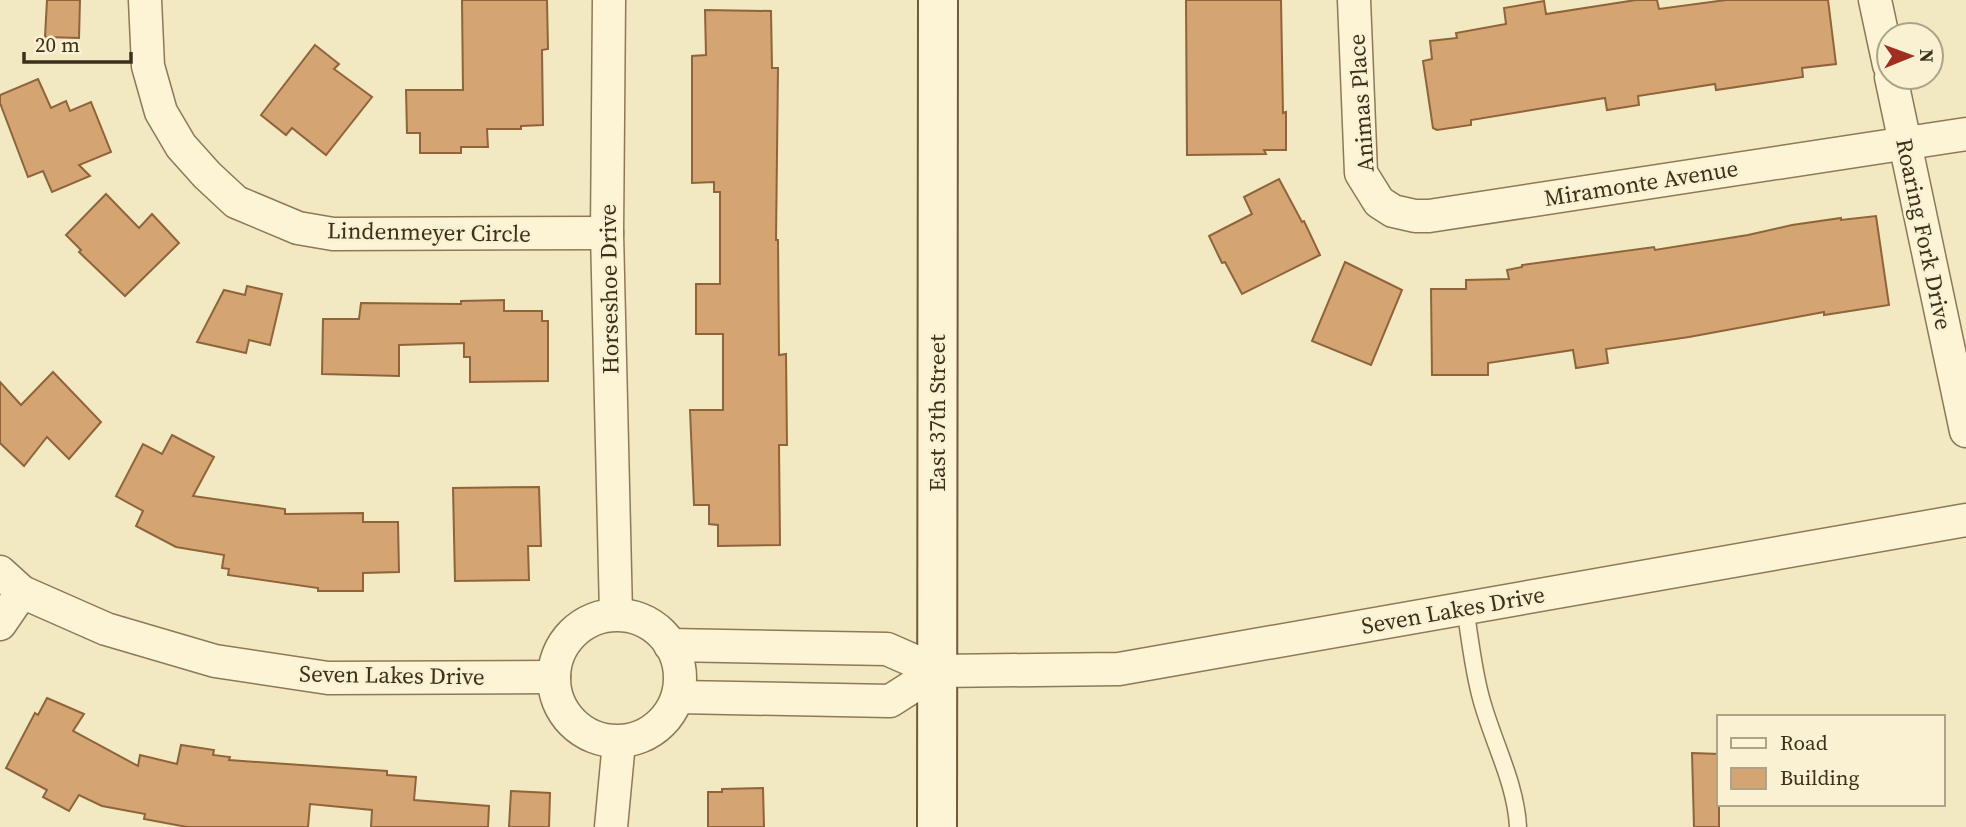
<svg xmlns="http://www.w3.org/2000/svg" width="1966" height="827" viewBox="0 0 1966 827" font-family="'Source Serif 4',serif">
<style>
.building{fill:#d4a573;stroke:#8f643a;stroke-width:2}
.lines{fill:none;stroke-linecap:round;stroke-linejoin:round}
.lane-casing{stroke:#8d7956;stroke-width:19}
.street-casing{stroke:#8d7956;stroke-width:35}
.secondary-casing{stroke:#6f5a3a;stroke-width:42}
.lane{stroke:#fcf4d5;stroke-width:16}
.street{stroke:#fcf4d5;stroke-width:32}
.secondary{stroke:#fcf4d5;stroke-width:38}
.labels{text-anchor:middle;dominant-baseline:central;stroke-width:5;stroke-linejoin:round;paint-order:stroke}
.street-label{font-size:23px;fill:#3c2f1c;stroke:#f9f1d1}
</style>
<rect width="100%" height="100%" fill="#f2e8c1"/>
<g class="building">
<polygon points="47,0 80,0 79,38 45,37"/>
<polygon points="462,0 547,0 548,49 542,50 543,125 521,126 521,129 487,129 488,147 461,147 461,153 420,153 420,133 407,133 406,90 463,90"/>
<polygon points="1186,0 1281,0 1283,113 1286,112 1286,150 1264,150 1266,154 1187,155"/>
<polygon points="1636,0 1657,0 1659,9 1726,0 1828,0 1836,64 1802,68 1803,77 1716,90 1715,84 1638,96 1639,105 1607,110 1605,98 1471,120 1471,125 1437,130 1433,128 1423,61 1432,59 1430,41 1457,38 1456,33 1506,24 1504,8 1544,1 1546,14"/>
<polygon points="705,10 771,11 772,68 778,68 776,240 778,240 779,355 786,354 787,445 779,445 780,545 718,546 718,525 709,524 709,505 694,505 690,410 723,410 723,334 696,334 696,284 720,284 720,192 714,192 714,182 692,183 692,56 706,55"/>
<polygon points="315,45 339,64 334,69 372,97 326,155 292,128 286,135 261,115"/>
<polygon points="38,79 51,108 66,101 70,111 91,102 111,152 79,165 90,176 52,192 43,171 28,177 0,103 0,95"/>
<polygon points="1279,179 1302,222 1304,221 1320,255 1242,294 1225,262 1222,263 1209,236 1252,214 1244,197"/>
<polygon points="106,194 139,228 152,214 179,243 125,296 79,252 81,250 66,235"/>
<polygon points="1876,216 1889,305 1824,315 1824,312 1689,337 1606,349 1608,363 1576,368 1573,350 1488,363 1488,375 1432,375 1431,289 1466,289 1466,280 1509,279 1507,270 1522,267 1522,265 1654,247 1655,250 1748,235 1792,225 1841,218 1841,220"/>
<polygon points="1345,262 1402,290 1371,365 1312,341"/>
<polygon points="247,286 282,294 270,345 249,340 246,353 197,342 224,290 245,295"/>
<polygon points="504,300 504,311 542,311 542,321 548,321 548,381 470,382 470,357 464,357 464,343 399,345 399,376 322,374 323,319 359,319 361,303 461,304 461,301"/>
<polygon points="53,372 101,422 69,459 47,437 24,466 0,443 0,382 21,405"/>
<polygon points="172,435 214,457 193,496 285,509 285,514 363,513 363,522 398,522 399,572 363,573 363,591 318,591 318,588 228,575 229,569 222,568 224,555 176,547 136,526 143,511 116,496 143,444 162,454"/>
<polygon points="539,487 541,546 528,546 529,580 455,581 453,488"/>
<polygon points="47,698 84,714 73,731 138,766 140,755 177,764 181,745 214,750 213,755 230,757 229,760 387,771 387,775 416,777 414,800 489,806 488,827 371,827 372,810 310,804 308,827 187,827 144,819 145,814 102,806 79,795 69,811 43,797 47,790 6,768 35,713 38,715"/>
<polygon points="1692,753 1719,754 1719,827 1694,827"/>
<polygon points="763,788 764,827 708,827 708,792 722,792 722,789"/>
<polygon points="511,791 550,793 549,827 509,827"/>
</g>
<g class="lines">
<g class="lane-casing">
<path id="lane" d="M1465,608C1470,638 1473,669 1481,698C1492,740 1516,783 1518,827"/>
</g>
<g class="street-casing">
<g id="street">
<polyline points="145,0 148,66 161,112 181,146 207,175 236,202 298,228 333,234 607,233"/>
<polyline points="609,0 607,233 616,614"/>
<polyline points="1354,0 1361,173 1379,202 1393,211 1415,216 1429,216 1966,134"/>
<polyline points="1875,0 1889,65"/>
<polyline points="1891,77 1966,431"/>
<polyline points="0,572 22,592 106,629 215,661 328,678 554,677"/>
<circle cx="617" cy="678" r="63"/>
<polyline points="0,624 22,592"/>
<polyline points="670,645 887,649 937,671 1119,669 1966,520"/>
<polyline points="678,697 890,701 937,671"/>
<polyline points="611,827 619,742"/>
</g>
</g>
<g class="secondary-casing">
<polyline id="secondary" points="937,827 938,0"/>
</g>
<use href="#lane" class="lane"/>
<use href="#street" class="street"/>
<use href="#secondary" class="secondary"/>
</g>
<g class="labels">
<g class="street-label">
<text transform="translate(1361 103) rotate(-94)">Animas Place</text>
<text transform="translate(1641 183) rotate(-9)">Miramonte Avenue</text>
<text transform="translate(429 232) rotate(1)">Lindenmeyer Circle</text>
<text transform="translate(1924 234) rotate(78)">Roaring Fork Drive</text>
<text transform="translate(609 289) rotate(-91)">Horseshoe Drive</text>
<text transform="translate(937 413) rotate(-90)">East 37th Street</text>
<text transform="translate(1453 610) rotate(-10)">Seven Lakes Drive</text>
<text transform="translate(392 675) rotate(1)">Seven Lakes Drive</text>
</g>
</g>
<rect x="1717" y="715" width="228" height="91" fill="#f9f1d1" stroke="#ada389" stroke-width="2"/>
<rect x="1731" y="738" width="35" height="10" fill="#fcf4d5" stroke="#ada389" stroke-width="2"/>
<text x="1780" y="750" font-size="21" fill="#3c2f1c">Road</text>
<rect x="1731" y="768" width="35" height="21" fill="#d4a573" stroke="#ada389" stroke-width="2"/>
<text x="1780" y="785" font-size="21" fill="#3c2f1c">Building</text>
<g transform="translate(1910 56) rotate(89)"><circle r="33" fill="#f9f1d1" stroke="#ada389" stroke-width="2"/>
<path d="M0-5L12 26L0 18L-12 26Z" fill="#a22d21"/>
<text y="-10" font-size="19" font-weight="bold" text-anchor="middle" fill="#3c2f1c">N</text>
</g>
<path d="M24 52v10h107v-10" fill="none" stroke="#3c2f1c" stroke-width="3.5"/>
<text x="35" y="52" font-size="21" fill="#3c2f1c" stroke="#f9f1d1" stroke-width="5" paint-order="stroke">20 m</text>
</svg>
